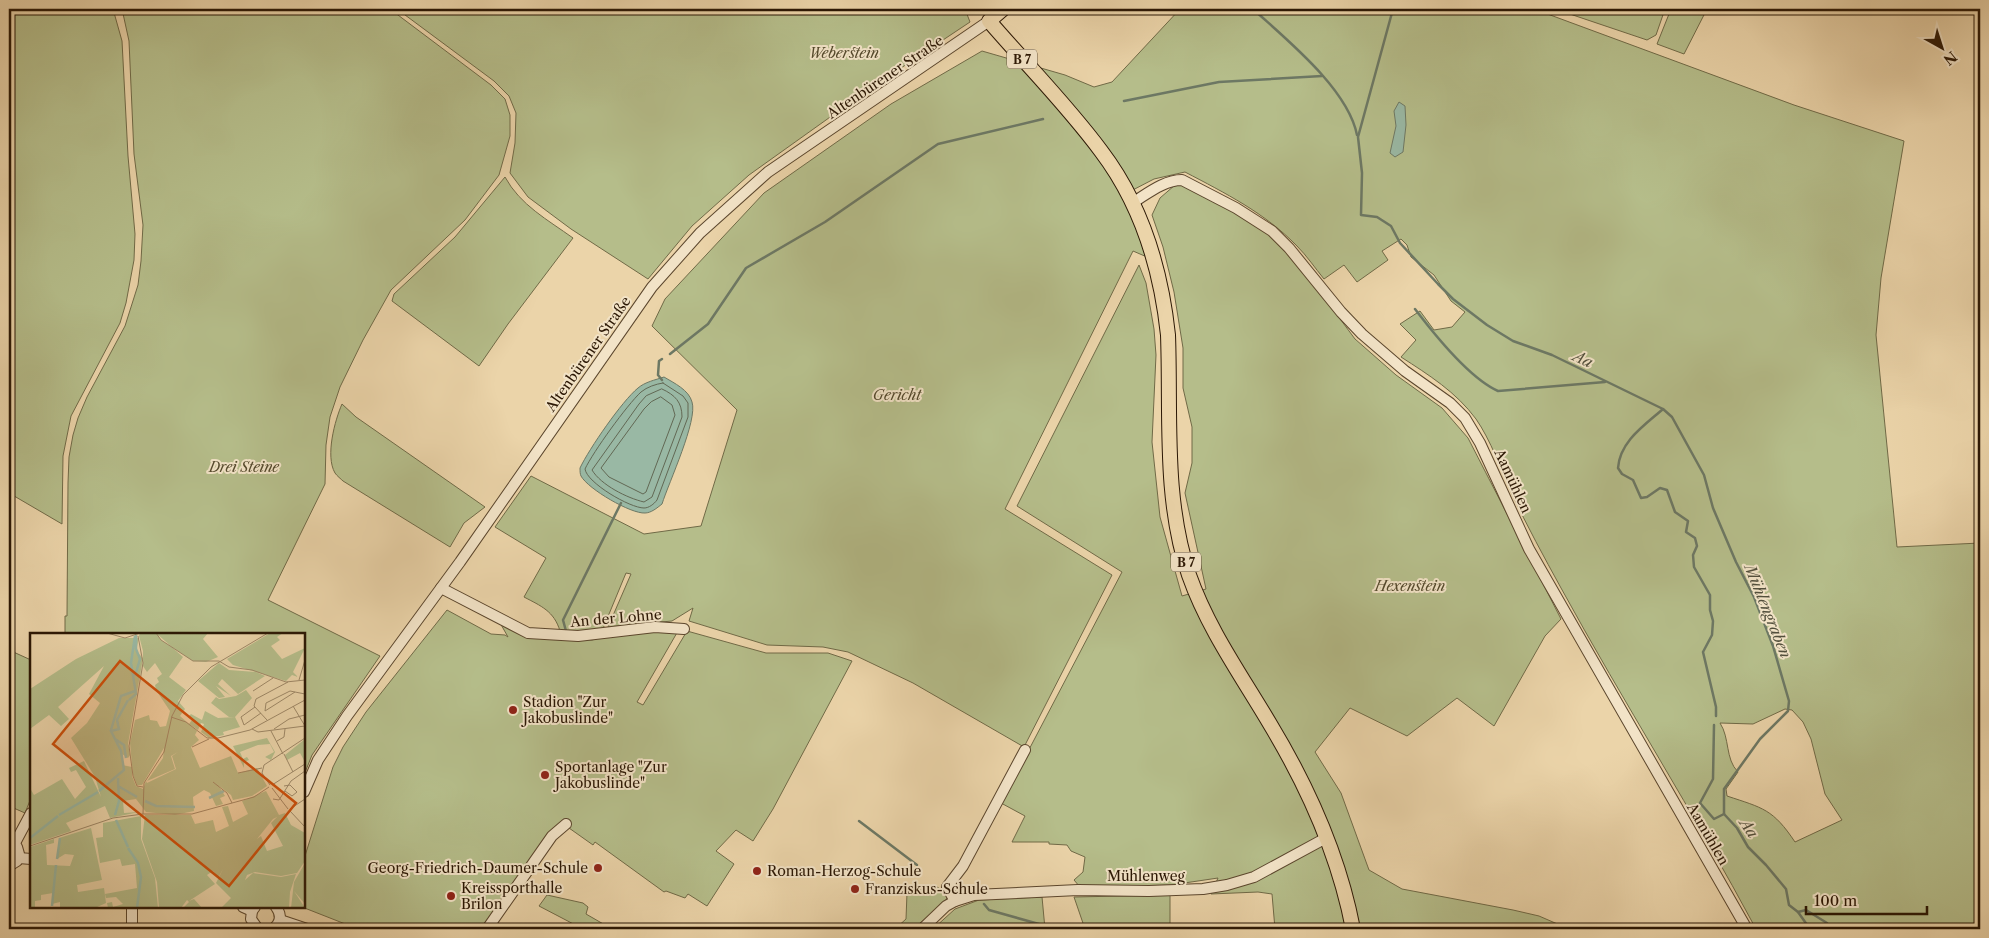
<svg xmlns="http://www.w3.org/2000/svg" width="1989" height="938" viewBox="0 0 1989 938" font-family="'Libre Caslon Text',serif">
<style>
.green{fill:#b5bd8a;stroke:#706a47;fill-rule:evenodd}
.water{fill:#99b8a4;stroke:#6d7864}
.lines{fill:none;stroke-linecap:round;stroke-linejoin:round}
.shore{stroke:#626854;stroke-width:1}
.stream{stroke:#6d7864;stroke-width:2.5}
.minor-casing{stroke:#5b462d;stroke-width:12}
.major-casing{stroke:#2b1704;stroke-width:16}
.minor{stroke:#f2e3c7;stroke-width:10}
.major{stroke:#ebd4a9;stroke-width:14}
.poi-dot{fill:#8f2418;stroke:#f2e3c7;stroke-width:2}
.labels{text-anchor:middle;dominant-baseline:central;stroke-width:4;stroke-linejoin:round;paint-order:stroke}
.shield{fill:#f2e3c7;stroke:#67543e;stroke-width:1}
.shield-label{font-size:12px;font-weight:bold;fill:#2b1704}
.park-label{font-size:14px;font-style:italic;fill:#54492c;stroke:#f2e3c7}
.street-label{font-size:14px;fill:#2b1704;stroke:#f2e3c7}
.poi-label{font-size:14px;fill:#2b1704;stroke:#f2e3c7;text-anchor:start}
.water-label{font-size:15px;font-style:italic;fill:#524f3c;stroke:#f2e3c7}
.inset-river{fill:none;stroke:#99b8a4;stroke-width:2.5}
.inset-road{fill:none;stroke:#9e8867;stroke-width:1}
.view{fill:#cc4f0b;fill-opacity:0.15;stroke:#cc4f0b;stroke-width:2.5}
.inset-edge{fill:none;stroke:#2b1704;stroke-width:2.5}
</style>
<rect width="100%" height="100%" fill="#ebd4a9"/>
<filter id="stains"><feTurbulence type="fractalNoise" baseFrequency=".004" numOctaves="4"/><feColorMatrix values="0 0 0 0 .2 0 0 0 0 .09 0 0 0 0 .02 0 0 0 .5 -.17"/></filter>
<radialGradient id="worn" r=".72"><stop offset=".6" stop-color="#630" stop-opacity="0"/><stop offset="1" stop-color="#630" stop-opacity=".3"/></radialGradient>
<g class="green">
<polygon points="9,9 113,9 122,41 128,156 135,234 134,260 126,303 120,323 71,416 63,456 62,524 9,493"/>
<polygon points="122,9 177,9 192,13 194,9 390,9 491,85 505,99 510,115 510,136 499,175 465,220 391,290 363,340 340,387 330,417 326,445 325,484 268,600 380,656 312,755 304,775 304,634 65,634 65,616 67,616 68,483 69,457 73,435 78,418 87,397 125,326 138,285 141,261 143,225 134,154 129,41"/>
<polygon points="397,9 965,9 970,22 868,90 749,175 692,226 648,279 571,229 528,197 510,173 515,143 516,113 509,96 494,81"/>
<path d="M1180,9H1534L1794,105L1904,141L1881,278L1876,335L1897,547L1980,543V929H1756C1694,813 1624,703 1561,588C1544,557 1527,526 1512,494C1502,471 1490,439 1476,419C1456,392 1429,375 1401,357L1416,340L1400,324L1420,311L1434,330L1452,327L1465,312L1451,301L1434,275L1411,257L1407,245L1401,239L1382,251L1388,260L1357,282L1344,265L1324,279C1315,268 1307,256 1297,246C1265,213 1225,193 1185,172L1154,179L1127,193L1147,257L1133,251L1005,509L1112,575L1024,747L913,683L848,652L823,647L767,645L689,621L693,608L672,621L608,627L631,574L626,573L602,631H560C554,611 541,606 524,597L546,558L495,527L531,476L644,534L701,526L737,410L652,326L665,299L764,193L891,104L982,51L1065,75L1094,87L1112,82ZM1785,709L1792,710L1803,722L1811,739L1825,794L1842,820L1795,842C1773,809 1763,808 1727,796L1726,789L1738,772C1725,759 1730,738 1720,723L1753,724Z"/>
<polygon points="1555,9 1665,9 1656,35 1647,40"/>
<polygon points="1671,9 1707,9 1684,54 1657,44"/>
<path d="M505,177C520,205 548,220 573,238L508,324L479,366L392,301L394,294L455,237Z"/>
<polygon points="1175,185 1184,185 1266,229 1291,253 1355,339 1396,375 1442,408 1468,438 1561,619 1545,636 1494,726 1457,698 1407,736 1350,708 1315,752 1341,793 1369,870 1402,889 1513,910 1539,916 1569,929 1275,929 1272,894 1258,892 1211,894 1218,878 1171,885 1080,887 1074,880 1083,872 1085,857 1071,851 1067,845 1049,844 1049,842 1012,842 1025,816 1001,803 1122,572 1017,506 1139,265 1146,283 1154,329 1156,355 1152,442 1160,517 1182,596 1206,589 1185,493 1192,463 1192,427 1183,388 1183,348 1174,292 1163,247 1152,215 1160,198"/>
<path d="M342,404L356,417L485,507L464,523L450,547L343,481C341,479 337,476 335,473C325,456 335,420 342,404Z"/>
<polygon points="447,610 491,634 505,635 508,637 499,621 526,635 592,640 625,631 678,631 637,702 643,705 687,631 766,653 828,653 852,661 773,809 753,841 736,830 716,851 734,864 707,906 688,894 685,898 666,891 664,892 595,842 593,845 569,828 563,820 506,893 482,929 358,929 302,907 304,907 304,859 333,767 343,747 366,712"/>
<polygon points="9,650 31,660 31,798 25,813 9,806"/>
<path d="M936,886L946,894L947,898L944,903L913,929H895L906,919L907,893L903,887C914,889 927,893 936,886Z"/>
<polygon points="547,895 583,903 588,907 586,914 612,929 583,929 539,906"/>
<polygon points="1170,895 1170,929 1085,929 1074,897"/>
<polygon points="1042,897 1045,929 933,929 955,909 979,900"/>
</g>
<g class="water">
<polygon points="1399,102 1405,106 1406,125 1403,152 1395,157 1390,153 1396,126 1394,111"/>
<path d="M664,377C674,383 689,390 692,402C698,420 669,482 662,504C657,508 651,513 645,513C631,514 588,489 581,476C580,474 580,471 580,468C589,449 622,401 638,388C645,382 655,380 664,377Z"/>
</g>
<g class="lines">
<g class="shore">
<path d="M663,383L683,396L688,403V417L657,500C654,504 649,508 644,508C630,508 587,483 585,469C593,452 627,405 641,392C647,387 656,384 663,383Z"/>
<path d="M662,389C675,395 682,402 682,417L652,497L644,502C627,498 601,485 592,470L639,404L646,396Z"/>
<polygon points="661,397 672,405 675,415 646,492 643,494 609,477 601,468 644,409 651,402"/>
</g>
<g class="stream">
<path d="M1253,9C1287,40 1348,89 1357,135"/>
<path d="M1393,9L1358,137L1362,173L1361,215L1377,217L1391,226L1400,243L1438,284L1453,299L1487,325L1513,341L1552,355L1663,409C1645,425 1620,441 1618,468L1622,474L1633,480L1641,498L1647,497L1660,488L1667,490L1675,512L1688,521L1686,532L1695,538L1697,546L1693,555L1694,567L1710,595V610L1713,621L1712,635L1703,652L1716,707V716"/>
<polyline points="1124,101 1219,82 1322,76"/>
<path d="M1415,309C1434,334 1469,378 1498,391L1605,382"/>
<polyline points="670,354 708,324 746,268 825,222 938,144 1043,119"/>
<polyline points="662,380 658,375 659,361 662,359"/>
<polyline points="1663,409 1672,417 1704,475 1713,508 1736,562 1754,597 1773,646 1789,701 1788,711 1760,739 1724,789 1724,814"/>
<polyline points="566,631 563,620 621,503"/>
<polyline points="1714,725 1713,779 1700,803 1714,819 1724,814 1737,828 1748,847 1766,865 1786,889 1789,905 1798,912 1806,910 1827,923 1830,929"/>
<polyline points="859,821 917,865"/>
<polyline points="984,904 989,910 1046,926"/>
<polyline points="1798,912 1810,929"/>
</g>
<g class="minor-casing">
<g id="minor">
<path d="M1132,203C1147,194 1164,180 1182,180L1236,208L1272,231L1289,248L1341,312L1362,334L1405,371L1450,403L1465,418L1480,443L1529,549L1747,929"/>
<polyline points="441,588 528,633 578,636 655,627 684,629"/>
<polyline points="304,792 318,760 347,716 460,562 652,287 700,233 768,172 989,21"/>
<polyline points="9,843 17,847 19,854 17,861 9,866"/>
<polyline points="14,845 31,813"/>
<polyline points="19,858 31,859"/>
<polyline points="955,901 947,887 963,866 1025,750"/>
<polyline points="243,907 252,911"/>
<polyline points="255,907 252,911 251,919 258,929"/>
<polyline points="280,920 307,929"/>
<polyline points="132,929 132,907"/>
<path d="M273,929C281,923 282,915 276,907"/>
<polyline points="487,929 552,836 566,824"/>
<polyline points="922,929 946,906 955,901 974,895 1078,890 1149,891 1203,889 1227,885 1254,877 1326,838"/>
</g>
</g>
<g class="major-casing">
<path id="major" d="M1003,9L989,21C1026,64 1067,105 1101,151C1142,205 1161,269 1168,335C1171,415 1163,498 1189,575C1208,629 1241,675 1270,724C1308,787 1339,856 1353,929"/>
</g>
<use href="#minor" class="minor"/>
<use href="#major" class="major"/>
</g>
<g class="poi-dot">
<circle cx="513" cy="710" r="5"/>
<circle cx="545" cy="775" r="5"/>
<circle cx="598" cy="868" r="5"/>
<circle cx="757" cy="871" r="5"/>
<circle cx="855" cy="889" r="5"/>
<circle cx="451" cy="896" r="5"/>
</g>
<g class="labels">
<g class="shield">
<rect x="1007" y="49.5" width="30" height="19" rx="4"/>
<rect x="1171" y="552.5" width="30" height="19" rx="4"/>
</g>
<g class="shield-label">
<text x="1022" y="59">B 7</text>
<text x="1186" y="562">B 7</text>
</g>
<g class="park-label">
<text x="844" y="53">Weberstein</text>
<text x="897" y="395">Gericht</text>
<text x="244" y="467">Drei Steine</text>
<text x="1410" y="586">Hexenstein</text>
</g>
<g class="street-label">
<text transform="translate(885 77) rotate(-34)">Altenbürener Straße</text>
<text transform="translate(588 354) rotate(-55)">Altenbürener Straße</text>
<text transform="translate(1513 481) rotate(65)">Aamühlen</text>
<text transform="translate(616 618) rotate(-5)">An der Lohne</text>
<text transform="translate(1708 834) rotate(60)">Aamühlen</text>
<text x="1146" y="876">Mühlenweg</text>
</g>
<g class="poi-label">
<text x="523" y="702">Stadion "Zur<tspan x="523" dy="16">Jakobuslinde"</tspan></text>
<text x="555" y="767">Sportanlage "Zur<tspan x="555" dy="16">Jakobuslinde"</tspan></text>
<text x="588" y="868" text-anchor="end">Georg-Friedrich-Daumer-Schule</text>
<text x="767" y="871">Roman-Herzog-Schule</text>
<text x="461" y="888">Kreissporthalle<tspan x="461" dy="16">Brilon</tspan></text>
<text x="865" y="889">Franziskus-Schule</text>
</g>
<g class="water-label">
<text transform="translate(1583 359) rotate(25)">Aa</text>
<text transform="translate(1768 611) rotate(68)">Mühlengraben</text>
<text transform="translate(1749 828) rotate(56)">Aa</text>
</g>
</g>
<g transform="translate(30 633)">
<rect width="275" height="275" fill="#ebd4a9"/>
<path d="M110,0H126L153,24L139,44L156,57L148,68L155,76L150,83L167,98L165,102L169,107L161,114L170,135L201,123L208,140L227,135L237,153L222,163L203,167L201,162L189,153L195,163L190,165L193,171L186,173L180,160L174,157L163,164L164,178L145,182L116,179L106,166L93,168L94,180L109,179L80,185L75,173L36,190L41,198L0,212V155L4,162L32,146L45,166L56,154L46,137L41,139L39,135L54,128L71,164L65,144L41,105L57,90L70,70L59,61L74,33L28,74L39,86L31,93L19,82L0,96V56L46,26L89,5H109L106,18L113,25L98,111L100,122L98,125L92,121V132L102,134V143L106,153L113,156L116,148L117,150L146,136L142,123L148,119L141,123L145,136L117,148L133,125L134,115L112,152H107L103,142L100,110L105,87L119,82L120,87L127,88L130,94L136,93L140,78L126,57L125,52L129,49L127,45L132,41L125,30L117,39L113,33V18L109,3ZM127,0H178L173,6L188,24L176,29L163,28L131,7ZM240,0H253L247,4L250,7L241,13L252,26L275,15L263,39L268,44L262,42L256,48L203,32L197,26ZM189,30L199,37L226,39L235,43L208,61L192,46L188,51L201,63L186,53L195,64L189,65L168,48ZM216,57L222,65L205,84H199L181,70L186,64L189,66L206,63ZM175,78L188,85L205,84L210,94L193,99L194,102L179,105L171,99L174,91L171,90L168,97L159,91L162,87L158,84L161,81L172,87ZM237,105L245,119L241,127L235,124L244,119L240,111L228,112L210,119L213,126L217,124L219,127L214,129V135L203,113ZM275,106V129L270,120L257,127L255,122ZM236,158L249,182L255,180L261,192L275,200V228L267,240L251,243L225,239L217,242L215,247L223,240L251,244L266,241L260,259L259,275H191L201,265L186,250L193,236L188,245L183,238L177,242L185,251L159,268L164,266L172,275H153L159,269L157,267L151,275H129L127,249L112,206L115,182H161L165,191L183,187L186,199L199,193L192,174L198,173L203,189L218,181L212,168ZM247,184L241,190L253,213L237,218L231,203L227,206L243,186ZM111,183V206L125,245L128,275H78L77,270L82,269L83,274L93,271L86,264L76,265L75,261L107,255L105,231L92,233L90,226L70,230L66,205L73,204V190ZM61,195L72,247L47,252L48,259L74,255L76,270L65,275H30V269L22,271L23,260L11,262V267L5,268V275H0V214L24,206V210L16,212L17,232L40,233L44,222L35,221L27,226L29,205ZM275,230V271L264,258L275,275H261L264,249Z" fill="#b5bd8a" fill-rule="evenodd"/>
<path class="inset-river" d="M105,43L110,26L106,16V2M99,67L106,61L101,30L105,3M81,97L91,63L105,58M85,106L94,112L96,125M88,153L107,164M69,158L94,137L91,118L81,98L89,96L87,87L98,67M179,165L194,158M115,168L126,173L165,174M29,182L68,159M85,182L89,168L88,145M86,187L98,214M0,205L28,183M98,215L108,230L111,244L107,275M27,226L30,205M22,273L26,232"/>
<path class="inset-road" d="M77,0L95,5L110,0M126,0L131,7L163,28H189L199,34L222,37L256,49L275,47M108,3L113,30L99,113L103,143L107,153L113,154M269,47L275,27M223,58L243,45M263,73L275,93M225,74L211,84L214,92L231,80M235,78L236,70L260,58L275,61M235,78L265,59M141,84L156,89L177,105H188L220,97L275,67M237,87L224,73L226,66L258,49M222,96L228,99L275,93M244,96L259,86L275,82M241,98L253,121M247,108L254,104L255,96M162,114L179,106M254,121L263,139M208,140L232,135M183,149L197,160L202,170M240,152L232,140L234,132L275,105M242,152L275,131M254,153L260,152L267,159L262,163L255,158M242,155L258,176M243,166L249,167L261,148L275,138M260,176L275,166M260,178L275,194M113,181H162L224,164L239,154M0,213L83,185L113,181L114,150L134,119L142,83L153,62L181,34L238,0"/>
<path class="view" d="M90,28L266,170L199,253L23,111Z"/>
<rect width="275" height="275" class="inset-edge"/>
</g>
<rect width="1989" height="938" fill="none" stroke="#ebd4a9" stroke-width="30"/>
<rect x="10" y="10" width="1969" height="918" fill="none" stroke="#2b1704" stroke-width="2.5"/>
<rect x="15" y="15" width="1959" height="908" fill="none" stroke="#2b1704"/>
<g transform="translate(1942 48) rotate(141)" stroke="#f2e3c7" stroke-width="4" paint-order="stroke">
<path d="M0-4L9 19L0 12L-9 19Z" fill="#2b1704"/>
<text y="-8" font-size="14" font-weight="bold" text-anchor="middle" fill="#2b1704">N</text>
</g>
<path d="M1806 906v8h121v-8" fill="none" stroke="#2b1704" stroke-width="2.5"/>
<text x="1814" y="906" font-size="15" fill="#2b1704" stroke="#f2e3c7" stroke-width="4" paint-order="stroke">100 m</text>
<rect width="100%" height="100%" filter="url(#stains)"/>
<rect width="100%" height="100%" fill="url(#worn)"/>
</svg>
